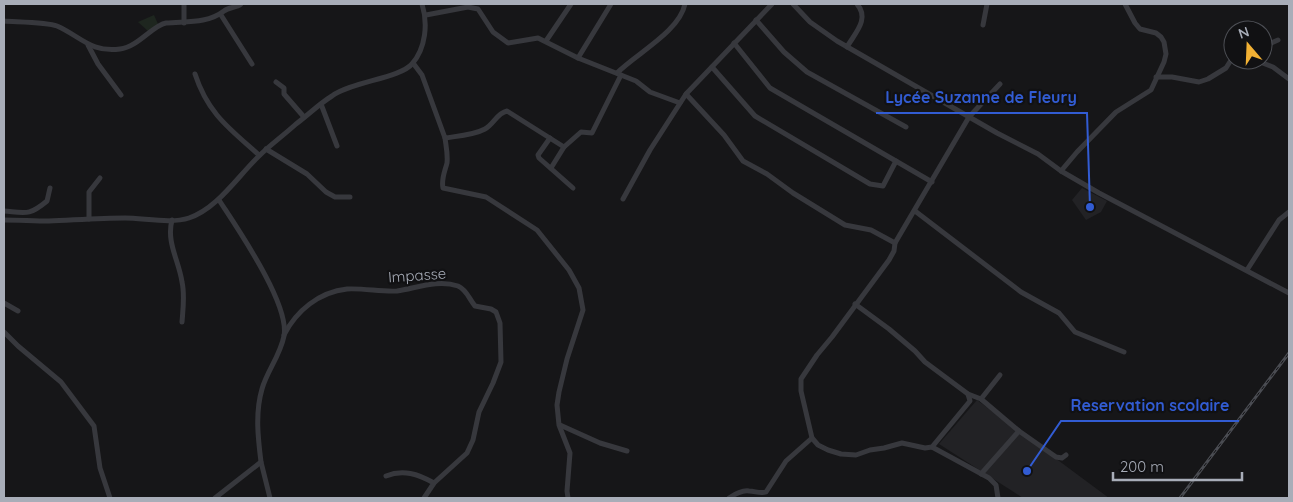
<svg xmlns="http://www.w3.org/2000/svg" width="1293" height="502" viewBox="0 0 1293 502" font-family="Quicksand,sans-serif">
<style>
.built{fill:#222225}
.green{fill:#1e261f}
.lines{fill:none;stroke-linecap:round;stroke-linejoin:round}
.minor{stroke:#37383d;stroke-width:5}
.rail-casing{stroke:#4a4c52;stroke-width:3}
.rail{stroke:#111113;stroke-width:1;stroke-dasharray:4;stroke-linecap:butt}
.labels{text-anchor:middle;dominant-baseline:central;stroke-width:4.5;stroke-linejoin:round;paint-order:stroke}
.street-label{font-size:15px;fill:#a8adb8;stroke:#111113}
.leader{fill:none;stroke:#325cd3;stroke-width:2}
.callout-dot{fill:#325cd3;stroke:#111113;stroke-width:2}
.callout-label{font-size:16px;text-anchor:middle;font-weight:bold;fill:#325cd3;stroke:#111113;stroke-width:4.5;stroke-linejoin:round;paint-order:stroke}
</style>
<rect width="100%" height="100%" fill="#161618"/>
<g class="built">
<polygon points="1082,188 1107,201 1101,212 1086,220 1072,200"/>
<polygon points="977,400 1109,498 1023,498 939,444"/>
</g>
<polygon class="green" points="154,15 158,24 149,32 138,22"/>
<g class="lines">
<g class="minor">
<polyline points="793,4 810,22 837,41 997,133 1038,154 1061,171 1099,193 1289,293"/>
<polyline points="221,15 252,64"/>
<polyline points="426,15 468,7 478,9 493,32 508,43 538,38 578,58 636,81 650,92 680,103"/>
<polyline points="756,20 784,52 807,72 906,127"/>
<path d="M4,21C16,22 47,22 57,26C80,36 91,53 120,49C138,47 153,25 166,23C186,21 207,24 224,11C229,7 236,8 241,4"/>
<polyline points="184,23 184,4"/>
<polyline points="983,25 987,4"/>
<polyline points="546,41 571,4"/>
<polyline points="734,43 770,88 932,182"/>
<polyline points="1263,44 1269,44 1278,40"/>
<polyline points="88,45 98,64 121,95"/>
<path d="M847,47C855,33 870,19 857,4"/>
<polyline points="578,58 611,4"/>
<polyline points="1255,60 1273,67 1289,79"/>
<path d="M413,63L422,75L445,138C458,136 474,135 485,129C494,124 497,113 507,111L564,147L551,168"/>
<polyline points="712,67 755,116 870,184 883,186 896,161"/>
<path d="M617,73C637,53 679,32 685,4"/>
<path d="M195,74C208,114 230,129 259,155"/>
<polyline points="1156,77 1172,77 1199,82 1208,79 1226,68 1233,57"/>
<polyline points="276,82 284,88 284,94 304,117"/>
<polyline points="686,94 724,135 743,161 767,174 793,193 845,225 871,230 895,243"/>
<polyline points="321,104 337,146"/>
<path d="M445,138C446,146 448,154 447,163C445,171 441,179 443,188L486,197L537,230L569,270L579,288L583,310L567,359L559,392L557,405L559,425L570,453L567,491L568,498"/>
<polyline points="550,138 538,155 539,158 573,188"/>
<polyline points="564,147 581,132 592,133 621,75"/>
<polyline points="266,149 307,174 326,192 335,197 350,197"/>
<polyline points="1061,171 1077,152 1116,112 1151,90 1164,62 1166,54 1164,42 1161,37 1156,33 1140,29 1135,23 1125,4"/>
<polyline points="623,199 650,150 686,94 772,4"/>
<path d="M4,211C26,213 29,216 47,201L50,188"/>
<polyline points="915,211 1021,292 1059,313 1075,332 1124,352"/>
<polyline points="89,219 89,192 100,178"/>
<path d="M4,220C19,220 34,221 49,221C74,220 100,218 125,218C144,218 171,224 189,218C217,209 238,176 259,156C270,145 284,135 296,124C308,115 319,104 332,96C351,82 400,78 412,64C426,48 428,23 422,4"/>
<path d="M172,220C166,242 179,261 182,282C185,295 183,309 182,322"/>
<polyline points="1247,270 1279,220 1289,212"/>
<polyline points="4,303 18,311"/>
<polyline points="4,332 18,346 61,382 94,426 100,468 110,498"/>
<path d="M284,335C296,311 319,292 347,289C364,288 381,292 397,291C417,288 438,279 458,286C467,290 469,299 475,306L491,309L496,312L500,323L501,362L493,383L479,412L473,440L467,453L434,483L424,498"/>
<polyline points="968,394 981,399 1000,375"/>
<polyline points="981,399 1019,431 1056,457 1062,458 1066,455"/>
<polyline points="560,425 600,443 627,451"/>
<polyline points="812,438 818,445 828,450 841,454 856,455 870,450 884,448 902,443 925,448 932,447 970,401 968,394 925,362 915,351 889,329 855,304"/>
<polyline points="932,447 989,478 996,485 998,498"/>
<polyline points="261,462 270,498"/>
<polyline points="981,474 1019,431"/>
<path d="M386,476C403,469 418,474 434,483"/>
<path d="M215,498L261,462C258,438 255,413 262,389C267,371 280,356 284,336C290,304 237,228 219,200"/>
<path d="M729,498C735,494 742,490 749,491C755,491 760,494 766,492L786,461L812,438L801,391V379L817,355L832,337L889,260L894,251L895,243L969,117L1000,84"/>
</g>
<g class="rail-casing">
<polyline id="rail" points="1180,498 1289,353"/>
</g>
<use href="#rail" class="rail"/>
</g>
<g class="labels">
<g class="street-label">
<text transform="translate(417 275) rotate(-4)">Impasse</text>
</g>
</g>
<path class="leader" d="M1090 207L1087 113H876M1027 471L1061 421H1239"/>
<g class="callout-dot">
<circle cx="1090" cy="207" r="5"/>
<circle cx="1027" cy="471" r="5"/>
</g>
<g class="callout-label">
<text x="981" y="103">Lycée Suzanne de Fleury</text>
<text x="1150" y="411">Reservation scolaire</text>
</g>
<rect width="1293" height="502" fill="none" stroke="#a8adb8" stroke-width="10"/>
<g transform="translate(1248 45) rotate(341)"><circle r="24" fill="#111113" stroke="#4d4f55"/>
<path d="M0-4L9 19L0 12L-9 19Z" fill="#f2b134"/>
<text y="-8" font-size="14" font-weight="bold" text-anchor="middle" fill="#a8adb8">N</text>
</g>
<path d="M1113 472v8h129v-8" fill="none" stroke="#a8adb8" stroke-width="2.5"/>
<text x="1120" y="472" font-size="15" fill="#a8adb8" stroke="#111113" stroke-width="4" paint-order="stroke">200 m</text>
</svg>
